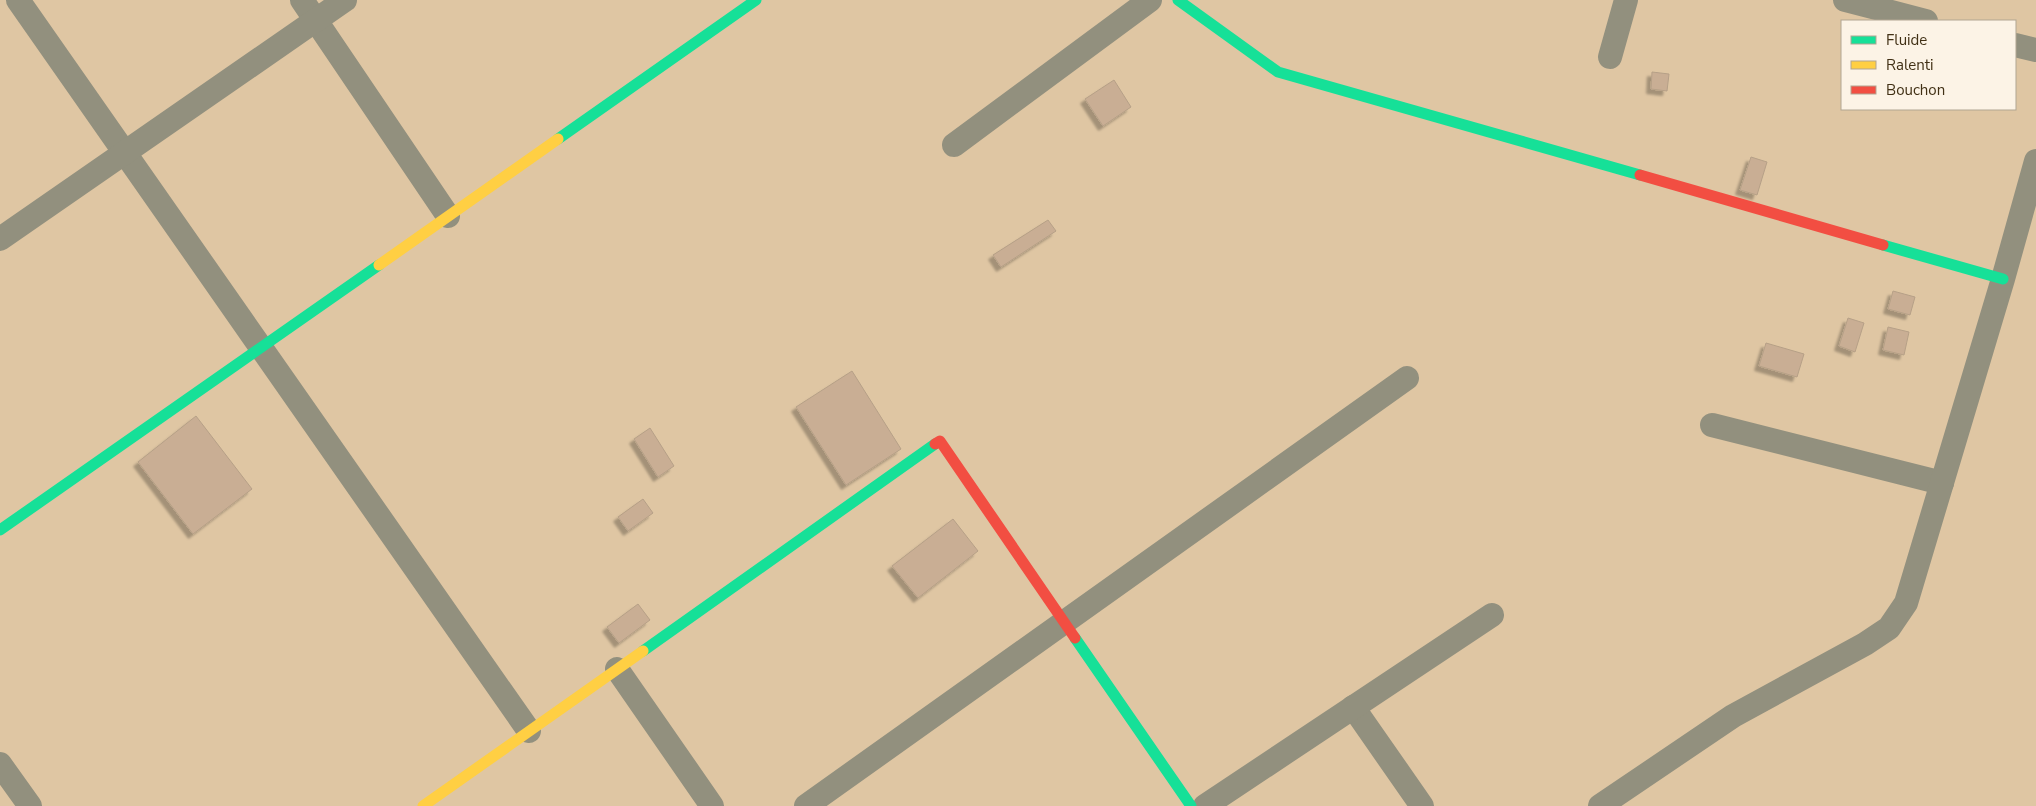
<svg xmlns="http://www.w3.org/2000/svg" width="2036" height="806" viewBox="0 0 2036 806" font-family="'Nunito Sans',sans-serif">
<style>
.building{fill:#c9ae94;stroke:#b6a087;filter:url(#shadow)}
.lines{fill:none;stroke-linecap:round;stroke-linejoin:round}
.street{stroke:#92907e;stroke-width:24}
.fast{stroke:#16e098;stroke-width:11}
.slow{stroke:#ffcf43;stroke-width:11}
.jam{stroke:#f24e42;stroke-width:11}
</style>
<defs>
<filter id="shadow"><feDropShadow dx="-4.5" dy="4.5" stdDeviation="1" flood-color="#0004"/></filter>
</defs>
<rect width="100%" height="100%" fill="#dfc6a3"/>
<g class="building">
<polygon points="1652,72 1669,74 1667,91 1651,89"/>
<polygon points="1114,80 1131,107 1103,126 1085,99"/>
<polygon points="1751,157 1767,162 1757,195 1740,190"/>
<polygon points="1048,220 1056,231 1001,267 993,255"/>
<polygon points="1893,291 1915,297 1910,315 1888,309"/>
<polygon points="1848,318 1864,323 1855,352 1839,346"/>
<polygon points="1888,327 1909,332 1904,355 1883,350"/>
<polygon points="1766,343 1804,354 1797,377 1759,366"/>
<polygon points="852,371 901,449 846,485 796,407"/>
<polygon points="196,416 252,489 193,534 138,462"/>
<polygon points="650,428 674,466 658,477 634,439"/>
<polygon points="643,499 653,513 628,531 618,517"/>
<polygon points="953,519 978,551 918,598 892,566"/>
<polygon points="638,604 650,620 619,643 607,627"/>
</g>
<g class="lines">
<g class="street">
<polyline points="18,0 529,731"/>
<polyline points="302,0 448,216"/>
<polyline points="1845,0 1926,21"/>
<polyline points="2015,45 2036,50"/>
<polyline points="1610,57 1626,0"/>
<polyline points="954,145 1150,0"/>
<polyline points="0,239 345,0"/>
<polyline points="1712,425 1942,483"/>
<polyline points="617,669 712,806"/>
<polyline points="1353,707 1422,806"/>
<polyline points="0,764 30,806"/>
<polyline points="806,806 1407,378"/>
<polyline points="1205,806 1492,615"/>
<polyline points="1600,806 1733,716 1865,644 1889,628 1906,603 2003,279 2036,161"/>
</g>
<g class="fast">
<polyline points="1178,0 1278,72 1640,175"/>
<polyline points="558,139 756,0"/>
<polyline points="1883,245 2003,279"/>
<polyline points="0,530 379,265"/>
<polyline points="1075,638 1191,806"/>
<polyline points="643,651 935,444"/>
</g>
<g class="slow">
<polyline points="379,265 558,139"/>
<polyline points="423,806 643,651"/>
</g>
<g class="jam">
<polyline points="1640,175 1883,245"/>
<polyline points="935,444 940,441 1075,638"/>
</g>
</g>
<rect x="1841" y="20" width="175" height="90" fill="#fcf3e6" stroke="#b1a592"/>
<rect x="1851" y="36" width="25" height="8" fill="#16e098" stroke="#b1a592"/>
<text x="1886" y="45" font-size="15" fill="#413015">Fluide</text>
<rect x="1851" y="61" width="25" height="8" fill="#ffcf43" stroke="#b1a592"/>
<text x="1886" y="70" font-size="15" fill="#413015">Ralenti</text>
<rect x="1851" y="86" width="25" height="8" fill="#f24e42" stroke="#b1a592"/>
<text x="1886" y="95" font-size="15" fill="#413015">Bouchon</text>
</svg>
